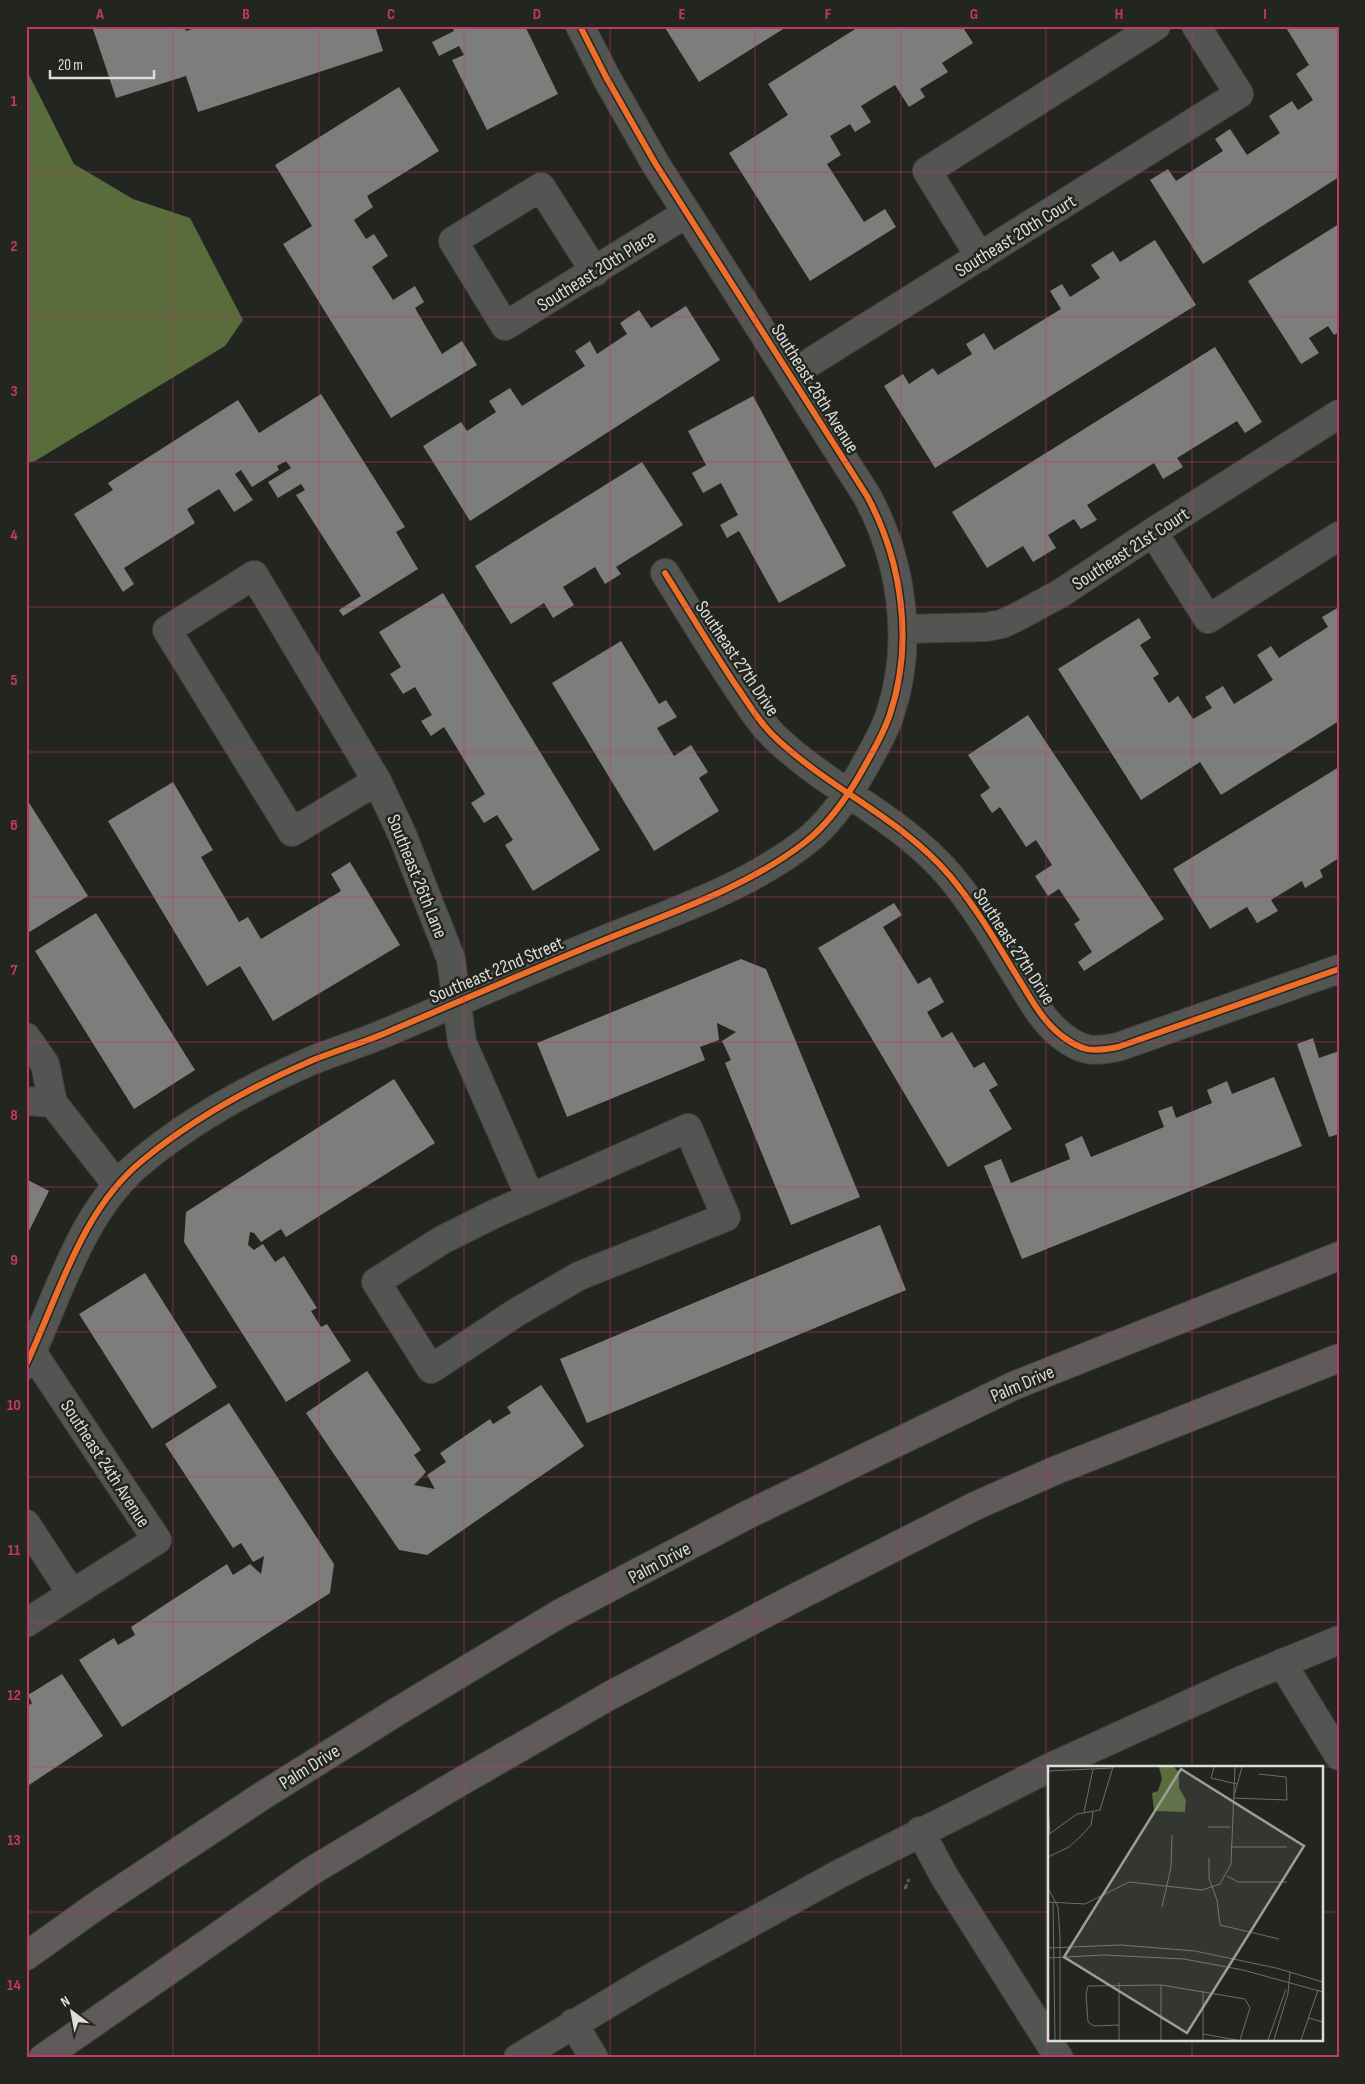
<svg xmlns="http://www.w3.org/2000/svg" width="1365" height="2084" font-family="'Sofia Sans Condensed',sans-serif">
<rect width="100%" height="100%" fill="#232520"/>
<!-- water -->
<path fill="#586c3c" d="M26 69 74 164 133 199 190 218 243 320 225 346 35 461 26 463Z"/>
<!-- building -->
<path fill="#7d7e7b" d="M92 26H184L186 31 201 26H375L383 51 198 112 186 76 116 98Z
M452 26H525L558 94 487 130 452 60 464 55 459 46 439 56 432 42 454 31Z
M664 26H788L699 82Z
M860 26H962L973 43 942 63 948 72 920 89 925 97 909 107 895 85 861 106 871 122 855 132 850 124 830 136 841 155 827 164 864 222 885 209 896 227 810 281 729 153 788 115 768 84Z
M1285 26H1339V177L1203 264 1150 180 1168 169 1176 181 1223 151 1215 139 1230 129 1247 155 1280 133 1269 116 1292 101 1298 110 1313 100 1296 74 1309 65Z
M399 87 439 151 367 196 373 207 354 220 366 239 374 234 388 256 372 267 393 300 415 286 424 302 415 308 442 354 462 341 477 365 391 418 283 244 312 226 275 165Z
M1339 224V332L1334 335 1328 326 1309 338 1319 353 1301 364 1248 281Z
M1155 240 1196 305 935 468 884 386 903 374 909 384 933 368 938 375 972 354 966 344 984 333 994 350 1061 309 1050 291 1062 284 1070 297 1100 278 1091 265 1113 251 1120 262Z
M686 306 720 360 470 521 423 446 461 422 467 431 496 412 489 401 510 388 522 406 585 366 575 351 590 341 597 354 627 334 620 323 639 310 651 328Z
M1215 347 1262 422 1245 433 1237 421 1177 458 1183 467 1163 479 1154 463 1087 505 1097 520 1081 529 1074 519 1048 535 1056 548 1033 562 1023 546 987 568 952 512Z
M321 394 405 527 396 532 418 569 343 616 339 610 361 596 296 495 305 490 301 484 278 498 268 482 291 468 286 461 277 466 279 470 252 487 241 470 235 474 253 500 234 512 219 489 187 509 195 523 124 568 134 584 123 592 74 514 113 490 108 483 238 400 259 433Z
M753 396 846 566 779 603 739 531 727 538 720 525 738 515 721 483 703 493 692 473 706 465 688 431Z
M642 462 683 525 616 567 621 574 605 584 595 567 563 587 574 605 553 618 544 603 511 624 475 566Z
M443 593 600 850 533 891 505 845 513 840 497 815 484 823 471 803 485 794 444 727 431 736 421 721 432 715 415 687 403 694 390 674 401 667 379 632Z
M1339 607V721L1221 795 1200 762 1141 800 1058 669 1139 618 1151 638 1140 645 1159 674 1153 678 1169 703 1178 696 1193 719 1212 708 1205 697 1223 686 1234 704 1273 680 1257 655 1271 646 1279 658 1328 627 1322 617Z
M621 641 659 704 666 700 677 717 657 728 674 756 691 745 708 772 699 778 719 811 654 851 552 683Z
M1028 715 1164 919 1084 971 1078 962 1092 952 1074 924 1080 920 1059 889 1048 896 1035 876 1052 865 1036 840 1026 847 1000 807 992 813 980 795 990 788 968 755Z
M1339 767V858L1320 870 1323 877 1305 888 1302 881 1271 900 1278 911 1257 923 1247 907 1210 929 1173 869Z
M173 782 213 850 201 857 239 922 248 917 261 939 341 891 331 874 350 862 400 945 273 1021 240 966 207 986 108 821Z
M26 798 88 896 26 934Z
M894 903 902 915 883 927 918 984 930 977 944 1002 927 1012 942 1038 952 1032 974 1068 984 1062 998 1085 989 1090 1012 1129 948 1167 818 948Z
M96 913 195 1070 134 1109 35 951Z
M741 959 766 969 860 1197 791 1225 725 1063 731 1060 722 1041 736 1032 717 1023 719 1040 700 1047 705 1060 567 1117 537 1043Z
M1313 1038 1319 1058 1339 1051V1134L1329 1137 1297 1044Z
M1274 1077 1302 1146 1022 1259 984 1166 1001 1159 1011 1183 1070 1159 1065 1144 1082 1136 1091 1157 1164 1127 1158 1111 1172 1106 1176 1118 1212 1103 1207 1090 1227 1081 1232 1094Z
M394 1079 435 1143 286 1237 281 1229 261 1242 254 1233 250 1232 248 1245 254 1250 263 1244 275 1262 284 1256 317 1308 311 1311 321 1327 327 1324 351 1361 286 1402 184 1242 186 1212Z
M26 1179 49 1191 26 1237Z
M880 1225 906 1290 587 1423 560 1359Z
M145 1273 217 1387 152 1429 79 1314Z
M367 1371 421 1450 414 1455 426 1472 414 1485 435 1489 427 1475 446 1462 440 1453 490 1419 493 1424 511 1413 507 1407 541 1385 584 1446 427 1555 399 1550 306 1413Z
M229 1403 334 1564 330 1593 122 1727 79 1660 114 1638 118 1645 135 1635 131 1627 227 1564 233 1575 250 1564 261 1574 264 1556 253 1562 241 1543 233 1548 165 1444Z
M62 1674 103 1736 26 1787V1707L32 1703 28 1695Z"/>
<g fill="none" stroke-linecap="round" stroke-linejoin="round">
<defs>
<path id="minor" d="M980 257 927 171 1156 26
M595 272 541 187 453 241 505 326 687 213
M790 375 1239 94 1196 26
M1153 532 1208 619 1339 536
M665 573C689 611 712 650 737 687 750 706 762 726 779 741 832 790 903 820 950 876 975 906 995 940 1015 973 1029 995 1041 1020 1062 1036 1083 1052 1093 1052 1118 1047L1339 969
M903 629 986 627 1002 624 1019 616 1061 593 1153 532 1339 414
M377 781 292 832 167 630 254 575 377 781 402 834 451 959 462 1042 530 1197
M26 1037 45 1064 53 1103 117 1185
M26 1101 53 1103
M688 1128 726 1217 579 1276 517 1312 431 1369 376 1282 442 1240 494 1214Z
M26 1365C59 1295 81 1210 143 1160 194 1118 253 1086 313 1060 338 1050 365 1042 390 1031 463 1000 535 968 609 938 675 911 747 887 804 843 829 824 848 796 863 769 873 751 884 733 890 714 914 643 902 561 867 496L655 163 606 77 580 26
M26 1524 72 1594
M26 1623 157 1540 32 1352
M1282 1663 1339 1756
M1049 1768 1242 1680 1339 1640
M920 1831 944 1876 1059 2058
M573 2023 594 2058
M518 2058 649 1979 839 1874 1049 1768"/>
<path id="major" d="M26 1956 99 1904 262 1796 398 1711 559 1614 747 1515 1013 1386 1339 1256
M43 2058 310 1872 448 1789 609 1696 787 1602 975 1506 1054 1471 1339 1358"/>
</defs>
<!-- minor casing -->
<use href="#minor" stroke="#3d403b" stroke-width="30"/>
<!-- major casing -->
<use href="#major" stroke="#3d403b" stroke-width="30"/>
<!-- path -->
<path stroke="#5d5f5c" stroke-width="3" stroke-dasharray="5 2.5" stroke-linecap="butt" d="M905 1889 909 1879"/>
<!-- minor -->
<use href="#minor" stroke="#535552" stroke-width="28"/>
<!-- major -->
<use href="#major" stroke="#605a5a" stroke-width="28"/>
<defs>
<path id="cycleway" d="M665 573C689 611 712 650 737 687 750 706 762 726 779 741 832 790 903 820 950 876 975 906 995 940 1015 973 1029 995 1041 1020 1062 1036 1083 1052 1093 1052 1118 1047L1339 969
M26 1365C59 1295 81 1210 143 1160 194 1118 253 1086 313 1060 338 1050 365 1042 390 1031 463 1000 535 968 609 938 675 911 747 887 804 843 829 824 848 796 863 769 873 751 884 733 890 714 914 643 902 561 867 496L655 163 606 77 580 26"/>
</defs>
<!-- cycleway casing -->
<use href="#cycleway" stroke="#23261f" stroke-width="9"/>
<!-- cycleway -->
<use href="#cycleway" stroke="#ee6e29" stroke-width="6"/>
</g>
<!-- grid -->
<path fill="none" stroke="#c6366e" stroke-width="1" stroke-opacity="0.55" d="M173 26V2058M319 26V2058M464 26V2058M610 26V2058M755 26V2058M901 26V2058M1046 26V2058M1192 26V1768M26 172H1339M26 317H1339M26 462H1339M26 607H1339M26 752H1339M26 897H1339M26 1042H1339M26 1187H1339M26 1332H1339M26 1477H1339M26 1622H1339M26 1767H1339M26 1912H1049M1321 1912H1339M1192 2040V2058"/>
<g text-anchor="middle" stroke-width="5" stroke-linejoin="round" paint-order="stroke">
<!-- street labels -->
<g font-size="19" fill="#dbded9" stroke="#23261f">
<text transform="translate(1015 235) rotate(-32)" y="7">Southeast 20th Court</text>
<text transform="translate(596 270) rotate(-32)" y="7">Southeast 20th Place</text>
<text transform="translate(816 388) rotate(58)" y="7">Southeast 26th Avenue</text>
<text transform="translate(1130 548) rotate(-33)" y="7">Southeast 21st Court</text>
<text transform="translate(738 658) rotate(56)" y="7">Southeast 27th Drive</text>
<text transform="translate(418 876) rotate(68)" y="7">Southeast 26th Lane</text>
<text transform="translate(1015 946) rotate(57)" y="7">Southeast 27th Drive</text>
<text transform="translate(496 969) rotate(-23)" y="7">Southeast 22nd Street</text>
<text transform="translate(1022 1383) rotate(-23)" y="7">Palm Drive</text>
<text transform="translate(106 1463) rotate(57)" y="7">Southeast 24th Avenue</text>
<text transform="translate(659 1562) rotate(-28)" y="7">Palm Drive</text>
<text transform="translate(309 1766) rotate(-32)" y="7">Palm Drive</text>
</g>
</g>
<!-- overview -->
<g transform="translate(1048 1766)">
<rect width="275" height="275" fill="#232520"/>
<path d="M111 1H126L131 6V22L138 34 137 46 106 45 104 27 110 25 114 13Z" fill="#586c3c"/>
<path fill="none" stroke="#6d6f6a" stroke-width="1" d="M166 1 163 12 189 18M0 5 65 2M186 30 194 1M185 32 239 34 238 11 211 8M0 42 2 68M36 46 45 3M160 61H183M0 69 29 48 52 44 65 1M183 81H239M0 91 21 81 34 69 43 59 45 46M161 92V112L169 134 172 159 231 173M179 110 190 116H239M0 122 10 141 12 171V274M0 136 37 138 81 116 154 124 172 118 183 98 187 1M5 136 7 274M114 141 123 101 124 69M0 182 73 179 147 185 228 202 275 216M0 192 56 189 136 193 195 204 275 226M155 225V274M260 252 275 256M71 259 46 260 40 256 38 228 40 220 113 219 197 233 202 242 192 274M155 268 189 274M71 274V217M113 274V219M220 274 238 223M226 274 240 227 242 206M253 274 270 224"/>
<path fill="#9b9d98" fill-opacity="0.15" stroke="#9b9d98" stroke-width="2.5" d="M133 3 256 80 139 267 16 191Z"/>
<rect width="275" height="275" fill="none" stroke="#dbded9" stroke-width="2.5"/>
</g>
<!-- border -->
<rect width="1365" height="2084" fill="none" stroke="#23261f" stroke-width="55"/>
<!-- north arrow -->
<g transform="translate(72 2012) rotate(328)" stroke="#23261f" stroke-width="4" paint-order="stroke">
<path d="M0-4L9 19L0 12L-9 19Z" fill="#dbded9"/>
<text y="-8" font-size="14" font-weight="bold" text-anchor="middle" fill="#dbded9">N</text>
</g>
<!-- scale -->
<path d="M50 70v8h104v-8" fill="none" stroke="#dbded9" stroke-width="2.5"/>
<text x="58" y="70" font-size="15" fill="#dbded9" stroke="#23261f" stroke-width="4" paint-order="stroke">20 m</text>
<rect x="28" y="28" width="1310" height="2028" fill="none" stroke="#c6366e" stroke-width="2"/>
<g font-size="16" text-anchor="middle" font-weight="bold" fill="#c6366e">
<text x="100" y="19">A</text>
<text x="246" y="19">B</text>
<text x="391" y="19">C</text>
<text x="537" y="19">D</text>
<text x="682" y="19">E</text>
<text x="828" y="19">F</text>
<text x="974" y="19">G</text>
<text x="1119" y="19">H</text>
<text x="1265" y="19">I</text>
<text x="14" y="106">1</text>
<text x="14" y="251">2</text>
<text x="14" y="396">3</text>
<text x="14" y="540">4</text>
<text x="14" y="685">5</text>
<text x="14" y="830">6</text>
<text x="14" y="975">7</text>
<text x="14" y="1120">8</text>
<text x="14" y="1265">9</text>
<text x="14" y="1410">10</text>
<text x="14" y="1555">11</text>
<text x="14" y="1700">12</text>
<text x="14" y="1845">13</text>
<text x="14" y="1990">14</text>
</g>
</svg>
